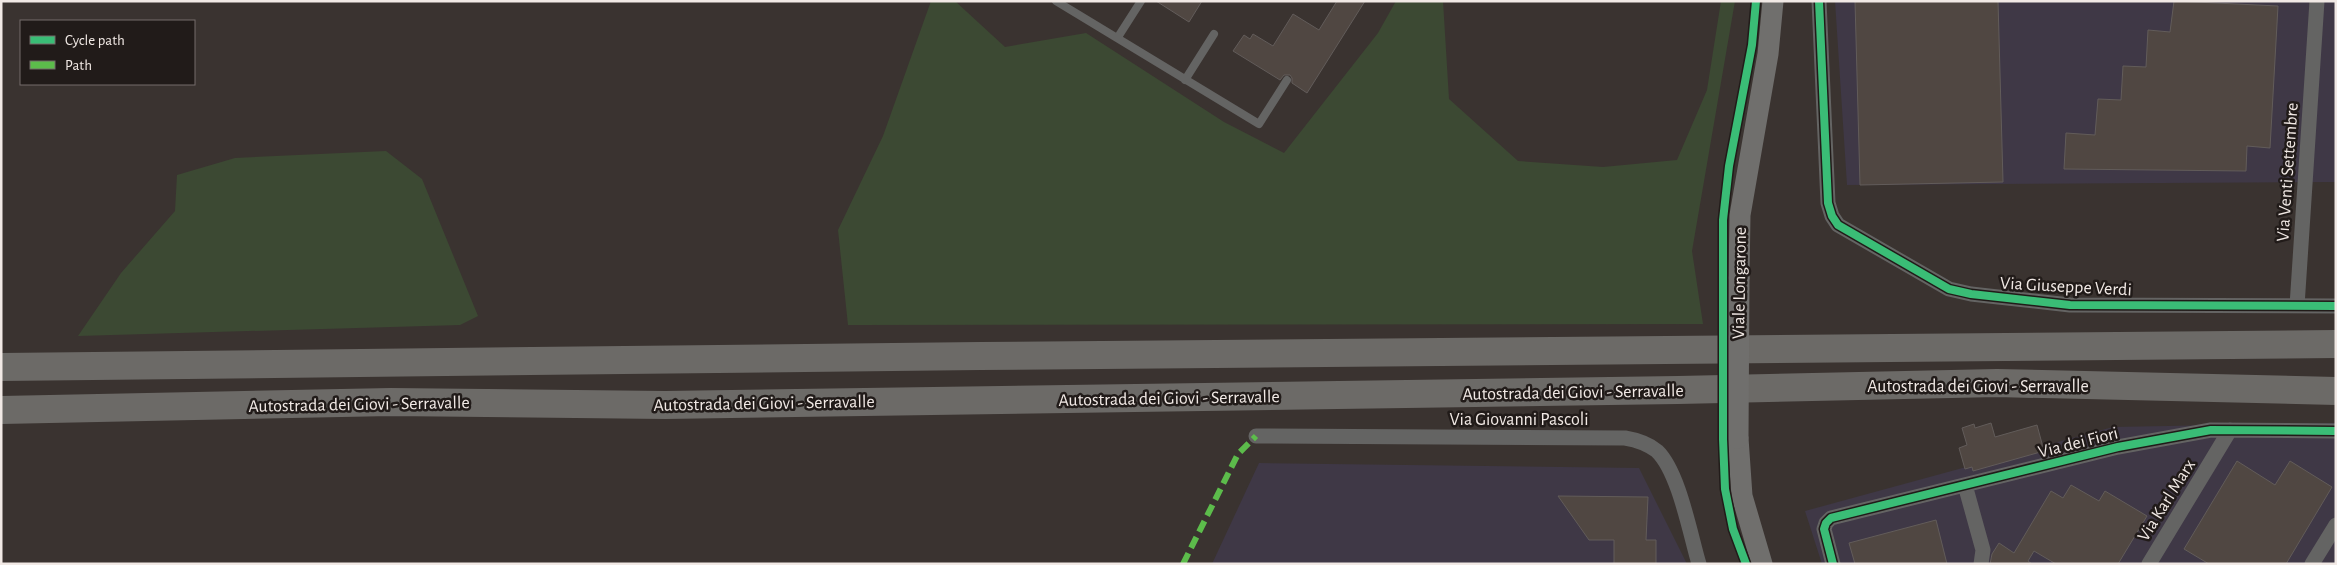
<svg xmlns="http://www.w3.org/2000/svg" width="2337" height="565" font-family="'Alegreya Sans',sans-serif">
<rect width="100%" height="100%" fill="#3a3330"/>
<!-- industrial -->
<path fill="#3f3846" d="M1835 1H2336V182L1847 185Z
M2336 423V564H1822L1805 511 2113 427Z
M1259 463 1639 468 1687 564H1212Z"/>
<!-- green -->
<path fill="#3c4933" d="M931 1H955L1005 47 1086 33 1224 122 1284 153 1378 33 1396 1H1443L1449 99 1518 161 1603 167 1677 160 1707 90 1721 1H1735L1692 251 1703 324 848 325 838 230 883 136Z
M386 151 422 179 478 316 460 325 78 336 121 273 175 211 177 175 235 158Z"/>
<!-- building -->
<path fill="#504742" stroke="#625c5a" d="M1156 1H1202L1189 22Z
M1337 1H1365L1307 93 1292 83V78L1290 75H1284L1280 80 1233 51 1244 35 1250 39 1253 34 1273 46 1293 14 1319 30Z
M1855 1H1998L2003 182 1860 185Z
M2174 1 2278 6 2270 148 2247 146 2246 171 2064 169 2066 133 2095 135 2098 99 2121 100 2123 66 2146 67 2148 30 2170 32Z
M1991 423 1995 437 2037 425 2044 451 1973 471 1972 467 1965 469 1959 448 1967 445 1962 428 1974 424 1975 428Z
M2237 461 2275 485 2290 461 2332 487 2286 564H2209L2184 549Z
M2071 485 2099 501 2105 491 2147 516 2118 564H2056L2034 551 2028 561 2032 564H1990L1992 554 1999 543 2014 553 2051 491 2063 498Z
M1558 496 1648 497 1646 540H1656V564H1614V540H1589Z
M1936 520 1947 564H1855L1849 543Z"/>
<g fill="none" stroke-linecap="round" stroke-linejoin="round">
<!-- service -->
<path stroke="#646463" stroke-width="8" d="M1056 1 1259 124 1287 80
M1118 37 1141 1
M1185 80 1214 34"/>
<!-- minor -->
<path stroke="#646463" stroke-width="15" d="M1819 1 1828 203 1832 216 1838 225 1949 289 1971 294 2070 305 2336 306
M2297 306 2317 1
M1256 436 1625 438C1637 440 1647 443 1657 451 1679 472 1690 534 1699 564
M1965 485 1983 550 1981 564
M1833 564 1824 529 1826 523 1831 518 2118 447 2211 430 2336 431
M2149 564 2230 430
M2312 564 2336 525"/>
<!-- secondary -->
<path stroke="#706f6d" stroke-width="21" d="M1739 278 1740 215 1768 54 1773 1
M1738 438 1742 496 1762 564"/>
<!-- motorway -->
<path stroke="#6c6a67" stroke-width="28" d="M1 367 980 356 2336 344
M1 410 391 402 665 405 1678 390 1997 383 2336 391"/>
<!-- secondary-bridge -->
<path stroke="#706f6d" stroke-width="21" d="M1738 438 1739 278"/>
<!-- quiet -->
<path stroke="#5cbc4b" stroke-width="6" stroke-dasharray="12 6" stroke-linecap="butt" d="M1183 564 1238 454 1256 436"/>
<defs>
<path id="cycleway" d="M1819 1 1828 203 1832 216 1838 225 1949 289 1971 294 2070 305 2336 306
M1746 564 1733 529 1725 489 1723 439V220L1729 166 1752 45 1756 1
M1833 564 1824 529 1826 523 1831 518 2118 447 2211 430 2336 431"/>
</defs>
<!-- cycleway casing -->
<use href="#cycleway" stroke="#211b19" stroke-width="11"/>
<!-- cycleway -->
<use href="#cycleway" stroke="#3abd76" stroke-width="8"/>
</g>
<g text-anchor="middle" stroke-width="5" stroke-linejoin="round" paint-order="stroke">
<!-- street labels -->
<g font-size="18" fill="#f1e9e5" stroke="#211b19">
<text transform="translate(2287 172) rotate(-86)" y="6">Via Venti Settembre</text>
<text transform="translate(1739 283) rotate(-89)" y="6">Viale Longarone</text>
<text transform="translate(2066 286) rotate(3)" y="6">Via Giuseppe Verdi</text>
<text x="1978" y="392">Autostrada dei Giovi - Serravalle</text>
<text transform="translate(1573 392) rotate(-1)" y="6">Autostrada dei Giovi - Serravalle</text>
<text transform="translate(1169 398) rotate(-1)" y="6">Autostrada dei Giovi - Serravalle</text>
<text transform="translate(764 403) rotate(-1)" y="6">Autostrada dei Giovi - Serravalle</text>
<text transform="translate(359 404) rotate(-1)" y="6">Autostrada dei Giovi - Serravalle</text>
<text x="1519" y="425">Via Giovanni Pascoli</text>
<text transform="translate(2078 442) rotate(-14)" y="6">Via dei Fiori</text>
<text transform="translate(2166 500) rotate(-58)" y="6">Via Karl Marx</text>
</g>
</g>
<!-- border -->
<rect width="2337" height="565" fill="none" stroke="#f1e9e5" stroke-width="5"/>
<!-- legend -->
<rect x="20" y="20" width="175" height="65" fill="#211b19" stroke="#746d6b"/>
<rect x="30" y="36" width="25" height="8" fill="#3abd76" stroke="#746d6b"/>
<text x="65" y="45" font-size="15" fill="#f1e9e5">Cycle path</text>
<rect x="30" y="61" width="25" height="8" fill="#5cbc4b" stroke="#746d6b"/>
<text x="65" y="70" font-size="15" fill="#f1e9e5">Path</text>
</svg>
